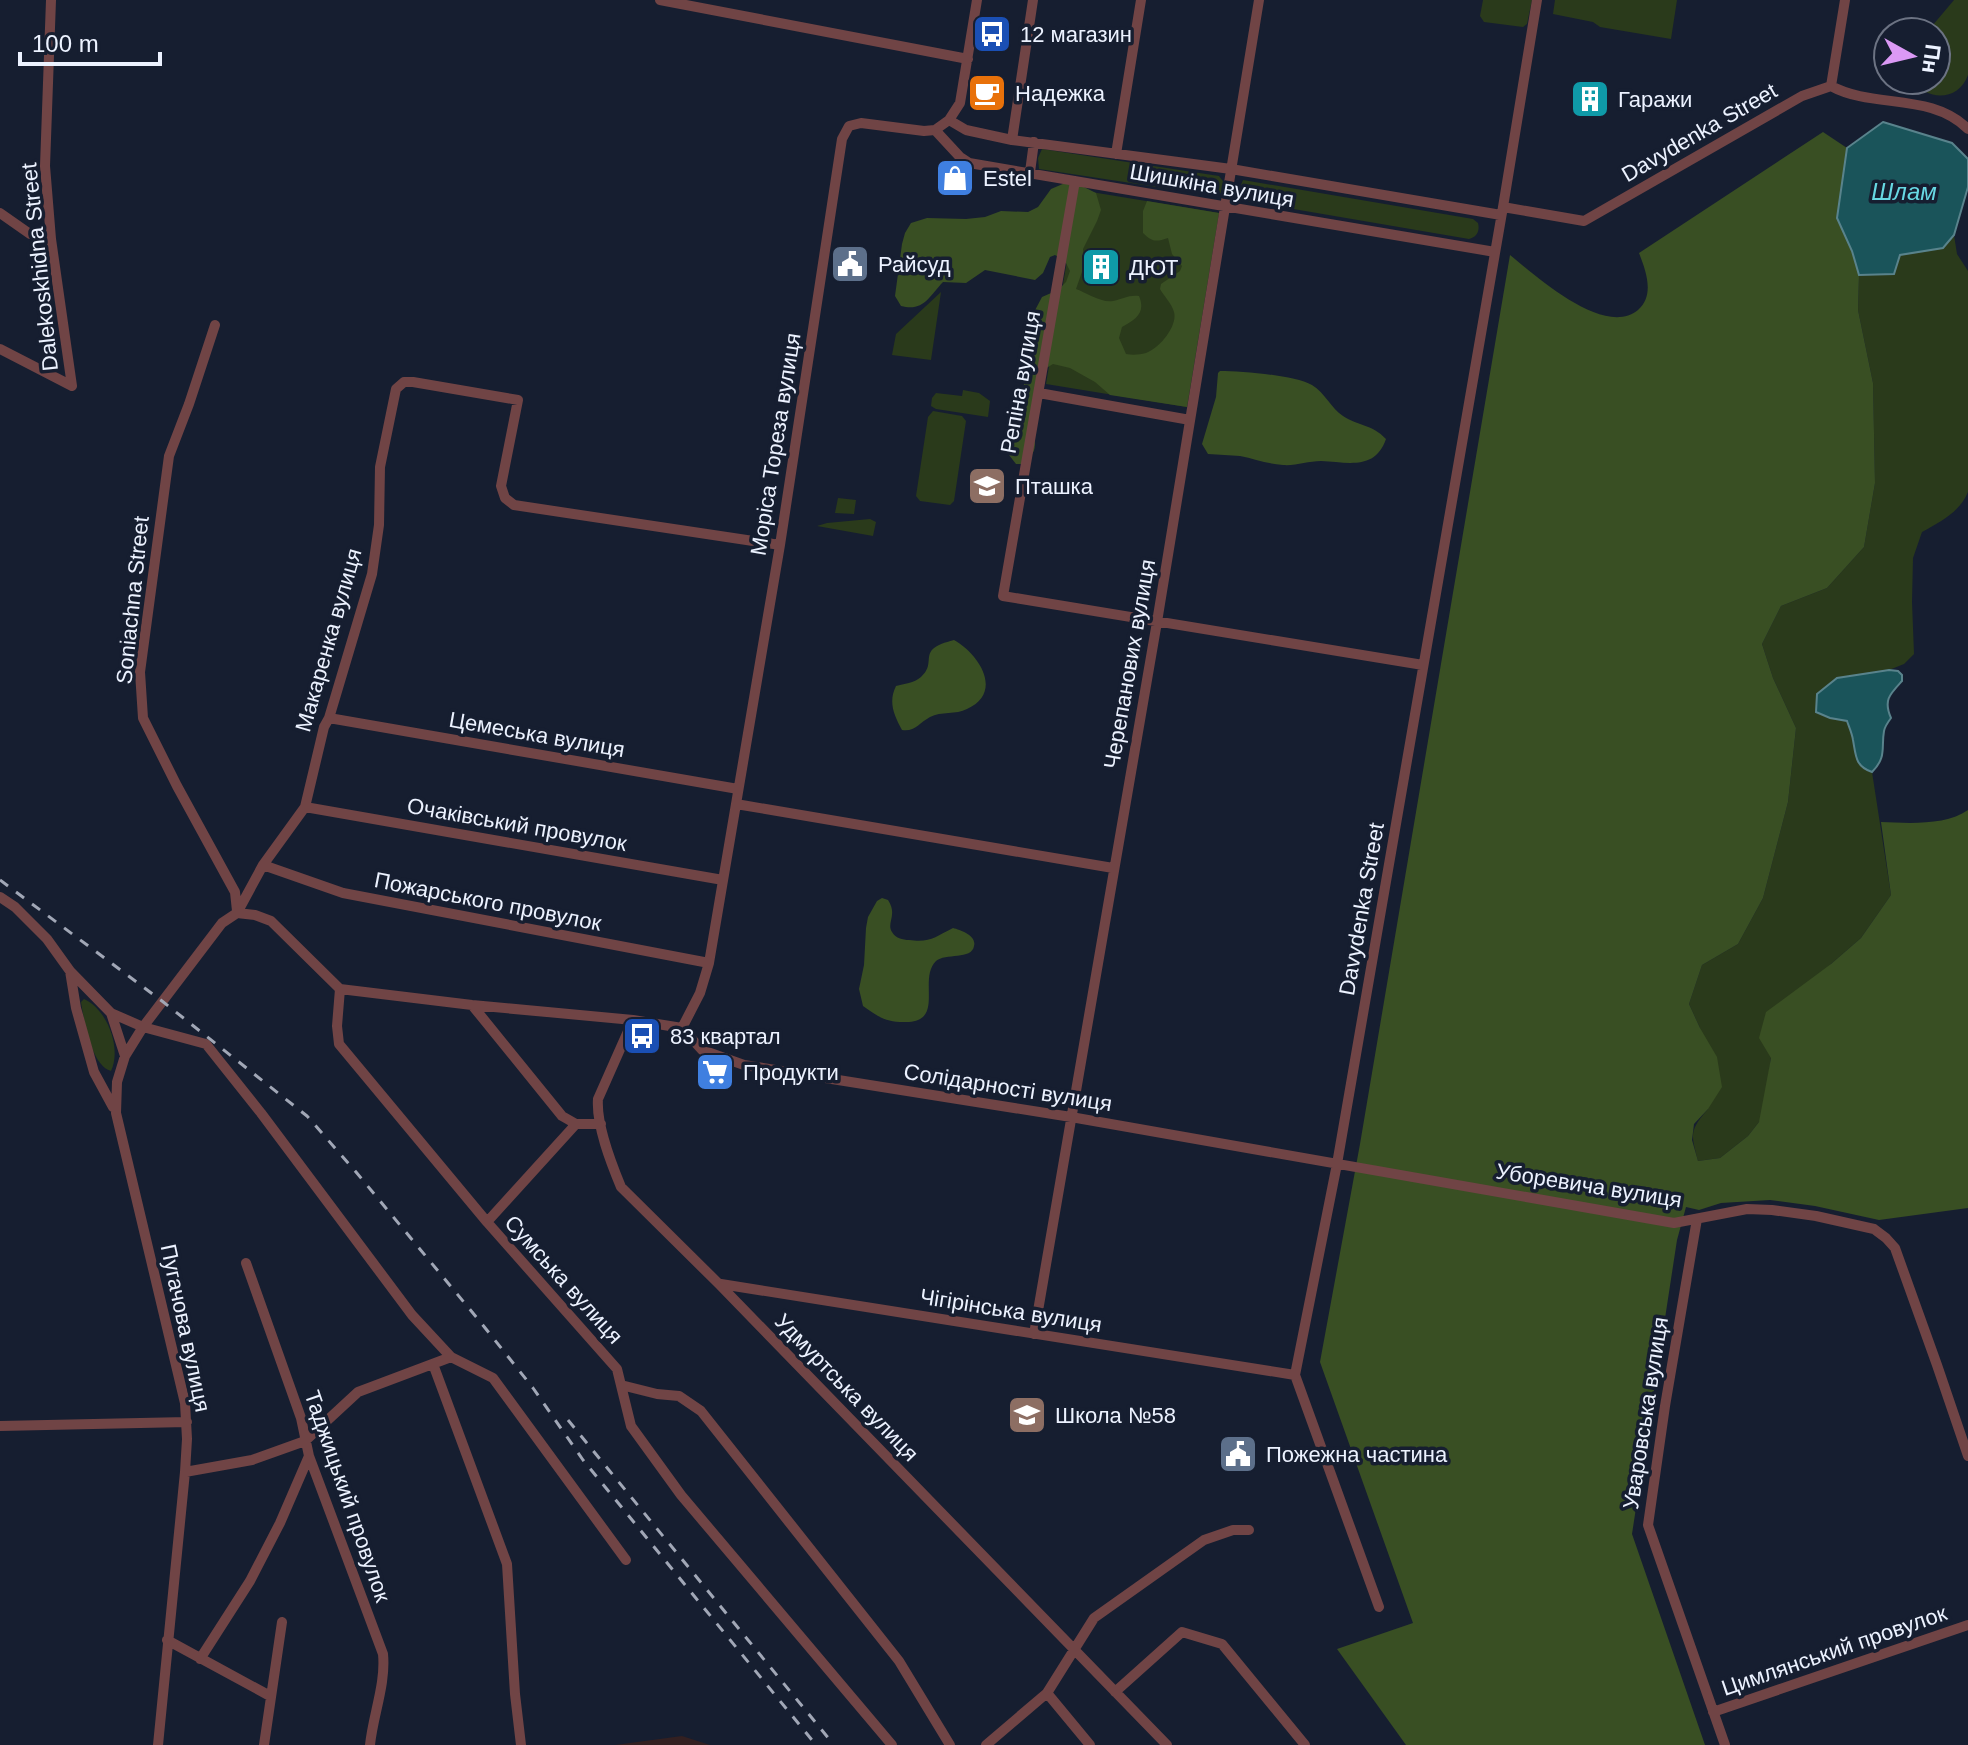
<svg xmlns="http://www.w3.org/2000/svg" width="1968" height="1745" font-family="Helvetica,sans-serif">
<rect width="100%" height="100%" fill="#161e30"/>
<!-- industrial -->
<path fill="#332021" d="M682 1736 710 1745H615Z"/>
<!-- green -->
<path fill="#2a3a1b" d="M1483 0H1532L1527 24 1523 27 1484 22 1480 16Z
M1555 0H1677L1671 39 1600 27 1593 22 1553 14Z
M1954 0H1968V75C1959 101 1927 102 1913 80H1936V32H1927Z
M1042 149 1219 176 1225 184 1224 191 1216 196 1039 169 1038 158Z
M1243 180 1473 219 1478 223C1480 231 1477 237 1469 239L1240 200 1239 190Z
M1079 190 1219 213 1187 407 1046 384Z
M1954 235 1957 254 1968 271V492C1960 512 1940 522 1922 532L1913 558 1912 602 1914 654 1904 664 1889 670 1837 678 1817 694 1816 712 1830 718 1847 721C1849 727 1852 733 1853 740 1856 755 1855 766 1872 772L1891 895 1861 938 1831 964 1771 1057 1763 1117 1748 1136 1720 1158 1698 1161C1691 1134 1689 1131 1708 1109L1700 1028 1689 1004 1702 965 1738 944 1763 898 1788 802 1796 728 1773 678 1762 644 1781 606 1827 588 1864 547 1875 483 1873 383 1858 310 1859 275 1894 273 1899 255 1943 248Z
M941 292 931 360 892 355 896 334Z
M963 390 979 393 990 401 988 417 936 409 931 406 932 398 936 393 962 396Z
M933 411 962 416 966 421 954 501 950 505 920 501 916 496 928 417Z
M838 498 856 500 854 514 835 513Z
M870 519 876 522 873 536 817 526 827 523Z
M84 999C107 1009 122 1048 111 1071 91 1065 84 1021 81 1002Z"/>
<!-- forest -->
<path fill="#394f23" d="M1823 132 1847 148 1837 218 1852 251 1859 275 1858 310 1873 383 1875 483 1864 547 1827 588 1781 606 1762 644 1773 678 1796 728 1788 802 1763 898 1738 944 1702 965 1689 1004 1700 1028 1717 1057 1722 1087 1708 1109 1694 1124 1692 1140 1698 1161 1720 1158 1748 1136 1759 1122 1771 1058 1759 1038 1766 1012 1831 964 1861 938 1891 895 1881 822C1907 823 1946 826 1968 810V1208L1879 1220 1815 1206 1770 1200 1721 1203 1699 1210 1686 1207 1677 1240 1632 1534 1705 1745H1406L1337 1649 1413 1623 1320 1362 1360 1144 1510 255C1536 276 1604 338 1638 310 1655 295 1646 271 1639 253Z
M1065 183H1076L1096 193 1101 210 1097 221 1083 249 1084 266 1076 289C1087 293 1101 303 1113 301 1124 299 1127 295 1139 296 1146 313 1136 319 1122 327L1119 338 1126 354C1132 355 1139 355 1146 353 1159 349 1178 326 1174 312 1172 304 1164 296 1160 289L1161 284 1180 271 1182 266 1172 254 1168 238C1156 242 1152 242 1143 233V211L1147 201 1219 213 1187 407 1110 395 1095 382 1070 368 1053 364 1043 370C1040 385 1034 401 1033 416 1031 439 1044 448 1022 464H1016L1009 455 1013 445 1015 423 1022 407 1025 372 1031 344 1032 316 1042 297 1058 290 1066 282 1070 271 1065 261 1055 255 1050 257 1043 273 1035 280 985 270 966 283 943 282C929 297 923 312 901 306L895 296 902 244 905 233 911 223 927 218 966 219 985 217 1001 211 1028 212 1038 207 1051 189Z
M1220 371C1242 371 1293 375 1312 385 1325 393 1331 408 1343 416 1358 426 1372 424 1386 439 1375 471 1347 462 1321 461 1308 461 1296 466 1283 465 1268 464 1255 459 1240 456 1230 455 1219 455 1208 454L1202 444 1216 397 1218 373Z
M954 640C979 654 1004 692 967 709 956 715 941 711 930 717 919 723 915 732 902 730 894 715 888 702 896 686 904 684 914 683 921 677 939 661 914 650 954 640Z
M882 898 888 900C898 915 886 923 892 932 895 938 903 940 909 940 930 943 935 937 953 928 961 930 977 936 974 946 972 960 945 953 936 961 918 979 944 1019 909 1022 887 1023 880 1018 863 1006L859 989 864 965 866 928 868 917 877 901Z"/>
<!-- water -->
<path fill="#1a545a" stroke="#59838c" stroke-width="2" d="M1883 122 1952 143 1968 159V187L1954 235 1943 248 1900 255 1894 274 1859 275 1852 251 1837 218 1847 148Z
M1889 670 1898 671 1902 675V681C1890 694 1883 700 1891 718 1888 722 1885 726 1884 731 1881 748 1887 757 1872 772 1855 766 1856 756 1853 740 1852 733 1849 727 1847 721L1830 718 1816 712 1817 694 1837 678Z"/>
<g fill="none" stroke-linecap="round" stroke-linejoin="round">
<!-- minor -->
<path stroke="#704445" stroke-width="10" d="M51 0 45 166 51 239 72 386
M660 0 968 59
M1831 86C1873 109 1931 92 1968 129
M1831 86 1845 0
M949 120 966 130 1012 140 1231 169 1501 215
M935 130 960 157 969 163 1495 252
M1012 140 1033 0
M1116 154 1141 0
M1030 172 1034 142
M1075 181 1003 596 1423 665
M1503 207 1584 221 1802 96 1831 86
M0 213 30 234 51 239
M215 325 189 404 169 456 140 672 143 718 177 786 235 892 237 911
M0 349 72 386
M1039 393 1190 420
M329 718 738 789
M736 804 1113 868
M305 807 723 880
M263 865 343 893 709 963
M0 897 15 907 47 939 70 971 111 1013 143 1027 206 1044 261 1113 412 1315 451 1357 493 1378 626 1560
M237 913 263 865 305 807 324 727 329 718 372 574 379 525 380 467 396 389 404 382H413L518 400 501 486 505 498 514 505 780 545
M70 971 76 1008 94 1072 113 1107
M340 989 337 1026 339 1044 487 1222 617 1369 631 1426 681 1495 892 1745
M472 1005 562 1116 576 1124H601
M111 1013 125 1056
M633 1020 598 1099C596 1125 611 1163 621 1187L719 1284 1167 1745
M682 1028 702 1050 744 1065 1071 1117 1674 1223 1747 1209 1772 1210 1816 1216 1874 1229 1886 1238 1895 1248 1937 1365 1968 1456
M1697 1219 1665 1406 1648 1525 1725 1745
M487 1222 576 1124
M246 1263 301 1418 309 1456 383 1654C386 1684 373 1715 370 1745
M721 1284 1295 1375
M1034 1334 1157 622 1259 0
M433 1364 507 1564 515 1694 521 1745
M621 1385 657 1394 679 1396 701 1411 899 1661 950 1745
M0 1426 187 1422
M185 1472 252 1460 305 1441 358 1392 451 1357
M1379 1607 1295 1375 1337 1164 1503 207 1537 0
M167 1640 270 1696
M200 1659 250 1581 280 1523 309 1456
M1115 1692 1182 1632 1222 1644 1305 1745
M1047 1693 1090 1745
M1713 1712 1968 1625
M158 1745 185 1472 187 1439 185 1403 116 1113 117 1082 125 1056 143 1027 222 923 237 913 255 915 271 921 340 989 472 1005 633 1020 682 1028 700 993 709 963 780 545 842 139 849 126 861 123 924 131 935 130 949 120 960 103 977 0
M264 1745 282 1622
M986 1745 1047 1693 1094 1618 1204 1540 1233 1530H1249"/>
<!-- rail -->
<path stroke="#a1a7b6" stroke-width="3" stroke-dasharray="10 10" stroke-linecap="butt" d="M0 880 162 1001 307 1116 356 1172 482 1324 533 1388 583 1460 816 1745
M568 1420 834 1745"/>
</g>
<!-- icons -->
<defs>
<symbol id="bus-square" viewBox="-11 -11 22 22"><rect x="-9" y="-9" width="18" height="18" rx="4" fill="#1a4fb4" stroke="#161e30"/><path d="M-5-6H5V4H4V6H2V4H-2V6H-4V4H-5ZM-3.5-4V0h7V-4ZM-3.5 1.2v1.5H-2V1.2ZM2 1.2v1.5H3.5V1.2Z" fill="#fff"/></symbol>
<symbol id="cafe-square" viewBox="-11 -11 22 22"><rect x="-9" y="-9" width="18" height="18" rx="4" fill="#e8710a" stroke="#161e30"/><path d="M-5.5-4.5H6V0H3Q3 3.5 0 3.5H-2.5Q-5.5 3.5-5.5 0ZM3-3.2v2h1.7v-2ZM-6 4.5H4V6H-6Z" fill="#fff"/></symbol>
<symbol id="building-square" viewBox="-11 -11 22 22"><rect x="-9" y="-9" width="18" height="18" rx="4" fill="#0f9aa8" stroke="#161e30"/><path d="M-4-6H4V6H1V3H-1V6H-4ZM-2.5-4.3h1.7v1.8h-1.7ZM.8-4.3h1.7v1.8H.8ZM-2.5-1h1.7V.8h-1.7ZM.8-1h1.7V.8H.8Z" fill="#fff"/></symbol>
<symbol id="shop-square" viewBox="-11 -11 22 22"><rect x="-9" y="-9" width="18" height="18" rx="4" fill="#3f7fe0" stroke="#161e30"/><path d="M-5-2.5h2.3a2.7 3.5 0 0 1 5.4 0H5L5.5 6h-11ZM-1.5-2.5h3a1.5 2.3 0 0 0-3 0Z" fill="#fff"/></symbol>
<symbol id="civic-square" viewBox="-11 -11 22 22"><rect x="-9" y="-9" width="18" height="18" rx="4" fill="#5c6f8a" stroke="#161e30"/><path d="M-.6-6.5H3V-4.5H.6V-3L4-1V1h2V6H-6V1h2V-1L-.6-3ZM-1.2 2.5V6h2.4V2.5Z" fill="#fff"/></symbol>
<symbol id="school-square" viewBox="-11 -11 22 22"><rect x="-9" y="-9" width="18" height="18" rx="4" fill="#8d6e63" stroke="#161e30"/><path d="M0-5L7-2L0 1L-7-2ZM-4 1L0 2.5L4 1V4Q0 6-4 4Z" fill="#fff"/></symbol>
<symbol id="supermarket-square" viewBox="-11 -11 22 22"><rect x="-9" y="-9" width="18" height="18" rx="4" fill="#3f7fe0" stroke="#161e30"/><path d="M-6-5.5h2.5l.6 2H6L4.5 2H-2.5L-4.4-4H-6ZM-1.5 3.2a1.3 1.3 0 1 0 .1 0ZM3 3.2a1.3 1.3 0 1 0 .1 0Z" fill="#fff"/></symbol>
</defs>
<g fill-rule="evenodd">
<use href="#bus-square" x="970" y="12" width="44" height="44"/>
<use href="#cafe-square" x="965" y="71" width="44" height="44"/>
<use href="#building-square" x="1568" y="77" width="44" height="44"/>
<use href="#shop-square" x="933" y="156" width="44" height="44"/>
<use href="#civic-square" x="828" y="242" width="44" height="44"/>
<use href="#building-square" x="1079" y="245" width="44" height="44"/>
<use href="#school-square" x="965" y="464" width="44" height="44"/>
<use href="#bus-square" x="620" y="1014" width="44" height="44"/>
<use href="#supermarket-square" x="693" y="1050" width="44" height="44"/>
<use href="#school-square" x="1005" y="1393" width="44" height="44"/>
<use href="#civic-square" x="1216" y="1432" width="44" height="44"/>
</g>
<g text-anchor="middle" stroke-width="7" stroke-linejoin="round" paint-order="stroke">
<!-- poi labels -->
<g font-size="22" fill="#ecf2ff" stroke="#161e30" text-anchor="start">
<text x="1020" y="42">12 магазин</text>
<text x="1015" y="101">Надежка</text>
<text x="1618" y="107">Гаражи</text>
<text x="983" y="186">Estel</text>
<text x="878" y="272">Райсуд</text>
<text x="1129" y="275">ДЮТ</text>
<text x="1015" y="494">Пташка</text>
<text x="670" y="1044">83 квартал</text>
<text x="743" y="1080">Продукти</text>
<text x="1055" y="1423">Школа №58</text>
<text x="1266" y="1462">Пожежна частина</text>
</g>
<!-- street labels -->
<g font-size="22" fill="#ecf2ff" stroke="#161e30">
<text transform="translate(1699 132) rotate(-30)" y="8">Davydenka Street</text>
<text transform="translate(1212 185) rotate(10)" y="8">Шишкiна вулиця</text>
<text transform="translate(39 267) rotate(-96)" y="8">Dalekoskhidna Street</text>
<text transform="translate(1020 382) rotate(-80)" y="8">Репiна вулиця</text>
<text transform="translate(775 444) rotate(-81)" y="8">Моріса Тореза вулиця</text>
<text transform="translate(132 600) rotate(-84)" y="8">Soniachna Street</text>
<text transform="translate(328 640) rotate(-74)" y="8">Макаренка вулиця</text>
<text transform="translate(1129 664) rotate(-80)" y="8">Черепанових вулиця</text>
<text transform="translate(537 734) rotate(10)" y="8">Цемеська вулиця</text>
<text transform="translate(517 824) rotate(10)" y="8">Очакiвський провулок</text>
<text transform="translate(488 901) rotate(11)" y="8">Пожарського провулок</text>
<text transform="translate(1361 909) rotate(-80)" y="8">Davydenka Street</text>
<text transform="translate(1008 1087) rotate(9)" y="8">Солідарності вулиця</text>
<text transform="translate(1589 1185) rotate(9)" y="8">Уборевича вулиця</text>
<text transform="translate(564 1279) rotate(48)" y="8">Сумська вулиця</text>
<text transform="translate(1011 1310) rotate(9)" y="8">Чiгiрiнська вулиця</text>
<text transform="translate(186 1328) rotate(78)" y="8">Пугачова вулиця</text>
<text transform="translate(847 1387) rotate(46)" y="8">Удмуртська вулиця</text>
<text transform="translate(1645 1413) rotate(-81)" y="8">Уваровська вулиця</text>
<text transform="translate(348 1496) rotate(71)" y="8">Таджицький провулок</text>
<text transform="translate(1834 1650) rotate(-19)" y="8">Цимлянський провулок</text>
</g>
<!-- water labels -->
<g font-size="24" font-style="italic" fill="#67d8e3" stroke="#161e30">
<text x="1904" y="200">Шлам</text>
</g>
</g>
<!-- north arrow -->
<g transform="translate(1912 56) rotate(98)"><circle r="38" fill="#161e30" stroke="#6c7383" stroke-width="2"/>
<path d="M0-6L14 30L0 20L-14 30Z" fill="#db99f5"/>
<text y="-12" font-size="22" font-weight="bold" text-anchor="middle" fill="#ecf2ff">Пн</text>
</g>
<!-- scale -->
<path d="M20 52v12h140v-12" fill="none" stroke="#ecf2ff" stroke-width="4"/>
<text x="32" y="52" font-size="24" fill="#ecf2ff" stroke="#161e30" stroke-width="6" paint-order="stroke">100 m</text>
</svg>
